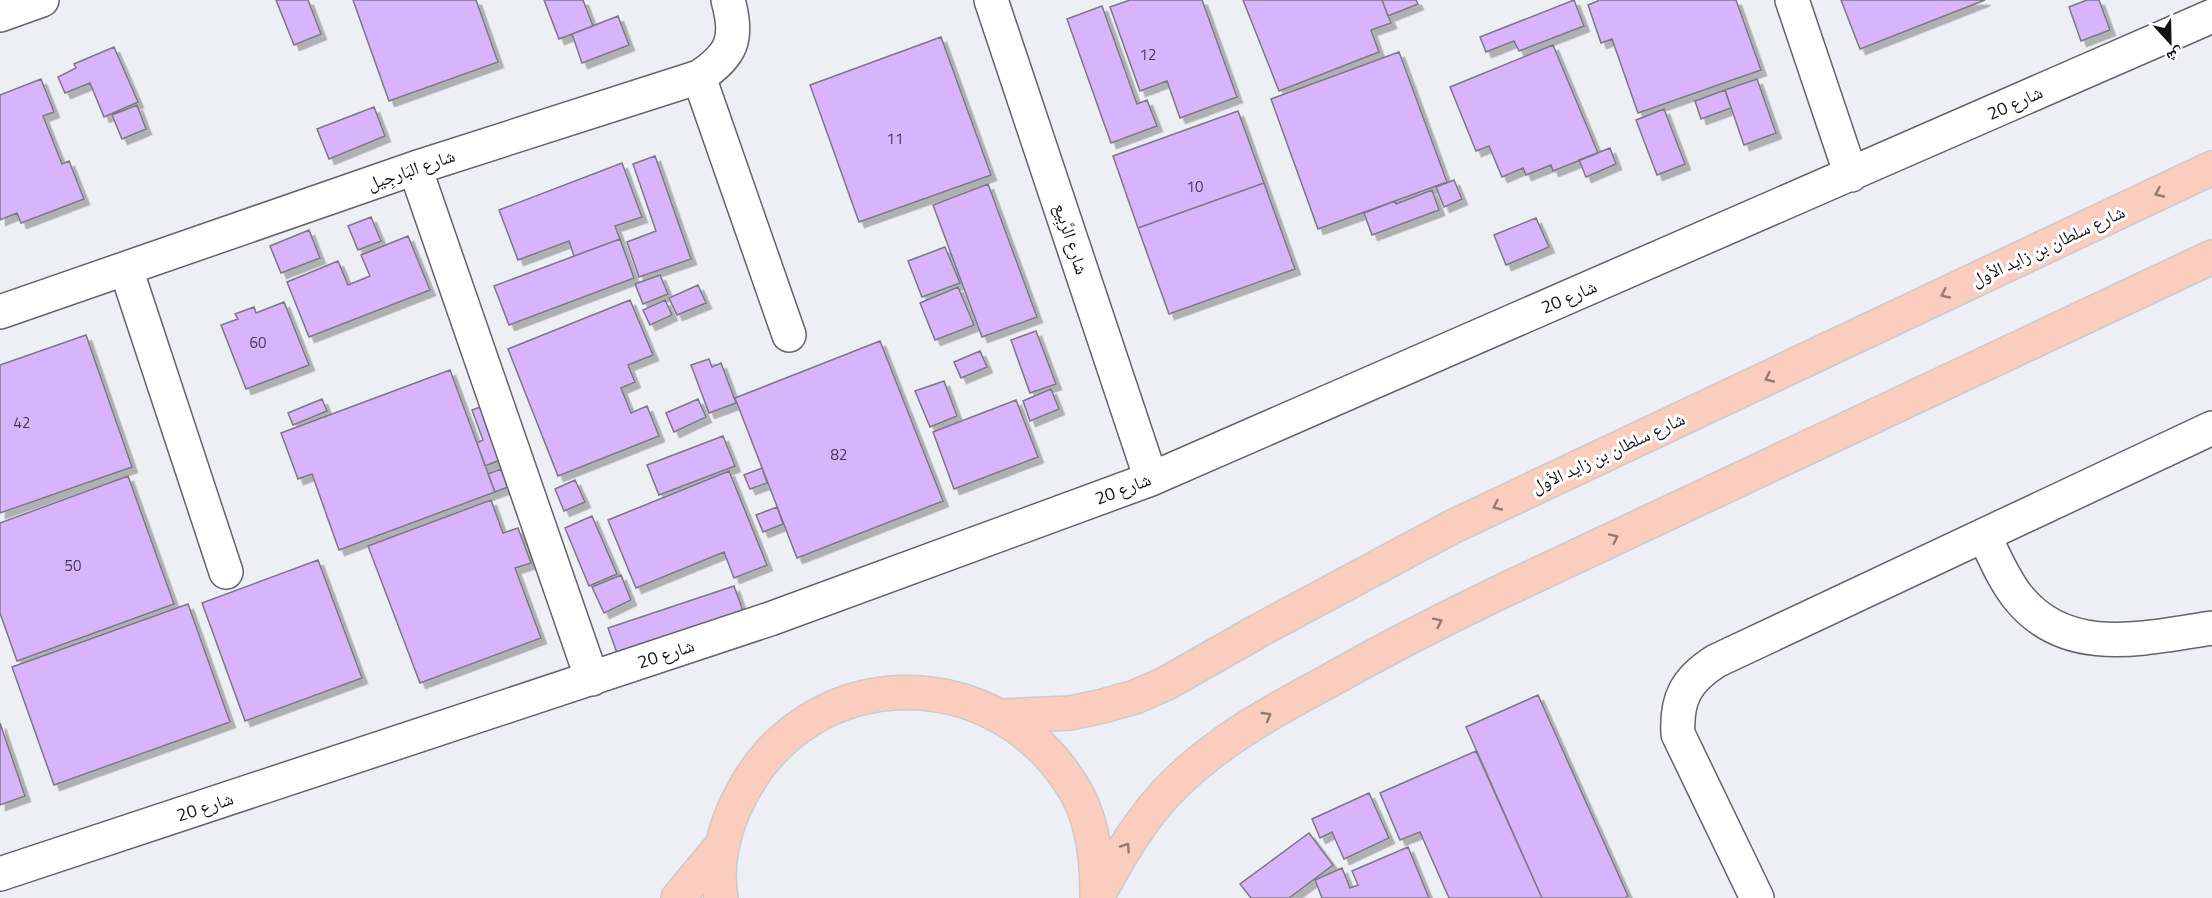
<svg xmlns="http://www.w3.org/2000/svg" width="2212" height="898" font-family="'Titillium Web','Noto Naskh Arabic',sans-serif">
<defs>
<filter id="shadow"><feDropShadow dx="5.5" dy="5.5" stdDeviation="0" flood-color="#0004"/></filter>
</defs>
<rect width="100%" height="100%" fill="#eeeef5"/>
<!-- building -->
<path fill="#d8b4fc" stroke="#7c797f" stroke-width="1.5" filter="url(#shadow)" d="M276 0H308L321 34 294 45Z
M353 0H476L498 62 389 101Z
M544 0H583L593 26 559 39Z
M1130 0H1202L1237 97 1180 118 1167 81 1140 91 1110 7Z
M1243 0H1382L1391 23 1371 30 1379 52 1279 91Z
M1382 0H1416L1418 4 1388 16Z
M1574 0 1584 26 1519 51 1514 41 1486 52 1480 37Z
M1598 0H1736L1761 70 1638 113 1612 39 1601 43 1588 5 1598 1Z
M1841 0H1985L1860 49Z
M2087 0H2099L2110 30 2081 41 2069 7Z
M1102 6 1137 104 1147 100 1157 126 1111 143 1067 19Z
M618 16 629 45 582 63 572 34Z
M941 37 991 175 859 222 810 85Z
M1553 45 1598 153 1553 171 1551 165 1526 175 1523 168 1502 177 1489 146 1476 151 1450 87Z
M114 47 138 102 104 117 90 83 65 93 58 77 76 68 74 64Z
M1399 52 1447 182 1318 229 1271 99Z
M41 79 54 112 43 116 62 164 69 161 84 199 21 223 17 213 0 220V95Z
M1757 79 1776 133 1744 145 1725 90Z
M1725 90 1731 108 1701 119 1695 101Z
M137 105 146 129 122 139 112 115Z
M374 107 385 136 329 159 317 129Z
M1664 109 1685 164 1657 175 1636 120Z
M1238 111 1264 183 1138 228 1113 156Z
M1610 148 1616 164 1586 177 1579 160Z
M655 156 691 259 639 277 627 242 656 231 633 164Z
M622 163 642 217 615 226 620 239 574 256 569 241 518 260 499 210Z
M1454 180 1462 199 1444 207 1436 187Z
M1264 183 1295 269 1169 314 1138 228Z
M988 184 1037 317 982 337 933 205Z
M1432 190 1439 210 1372 235 1364 213 1395 201 1396 204Z
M371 217 381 241 358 250 348 226Z
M1536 218 1549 247 1506 265 1494 235Z
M309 230 320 258 281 273 270 246Z
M408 236 430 290 309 337 287 282 338 261 348 285 370 276 361 255Z
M620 239 634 278 509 325 494 286Z
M945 247 960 283 922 297 908 261Z
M660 275 668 294 643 304 635 284Z
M698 285 706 303 677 315 669 298Z
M958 287 974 325 935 340 920 303Z
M630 300 653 355 628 365 635 382 621 388 631 413 647 406 659 436 558 476 508 349Z
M665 300 672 315 650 325 643 310Z
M284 302 309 365 246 389 221 325 238 319 235 314 254 307 256 313Z
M1036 331 1056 384 1030 393 1011 340Z
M86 335 132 467 0 513V365Z
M880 341 943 501 797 558 735 398Z
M980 351 987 367 961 378 954 362Z
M709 359 712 367 721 363 736 403 709 413 691 365Z
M450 370 495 492 339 550 312 474 298 479 281 433Z
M944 381 957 416 930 427 915 391Z
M1051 389 1059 409 1030 421 1023 401Z
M322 399 327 411 293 425 288 413Z
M698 399 706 417 674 432 666 413Z
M1016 400 1038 457 954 489 933 432Z
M483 406 505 458 485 466 477 443 483 440 472 410Z
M723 436 735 466 659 495 647 465Z
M762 468 767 483 750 489 744 475Z
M501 469 508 487 495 492 488 474Z
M729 471 767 565 734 578 724 552 636 588 608 520Z
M128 476 174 604 17 661 0 613V523Z
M575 480 585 502 564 511 555 489Z
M491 500 503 533 518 528 531 563 515 568 541 638 420 683 368 546Z
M777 507 783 524 763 532 756 515Z
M592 516 617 574 589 586 565 528Z
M318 560 362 678 245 721 202 603Z
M621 575 631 600 604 613 592 587Z
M734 586 743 611 617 653 608 628Z
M188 604 230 722 54 785 12 667Z
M1538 695 1628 896 1625 898H1542L1466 727Z
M0 723 25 796 0 805Z
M1476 751 1542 898H1449L1420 832 1400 840 1380 793Z
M1369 793 1389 838 1344 859 1332 832 1320 838 1312 819Z
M1309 833 1333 865 1289 898H1251L1240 884Z
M1408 847 1429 898H1322L1315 880 1342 868 1350 888 1358 885 1352 871Z"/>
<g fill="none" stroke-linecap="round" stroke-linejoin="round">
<defs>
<path id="minor" d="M991 0 1151 479
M1792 0 1851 175
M0 15 42 0
M699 77 789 335
M415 168 592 679
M126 269 226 572
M0 312 415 168 699 77C732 55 739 39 728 0
M1984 535C1994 556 2003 578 2017 596 2066 659 2145 638 2212 628
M0 874 770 619 1151 479 2212 16
M1757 898 1678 734C1676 699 1686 680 1716 661L2212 428"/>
<path id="major" d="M1002 716 1070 713 1103 706 1135 697 1165 684 1260 630 1452 527 2212 168
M678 898 722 845
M721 898C715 864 724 827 740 797 810 658 999 659 1076 792 1094 824 1097 862 1097 898
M1097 898C1119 856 1143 814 1177 782 1220 740 1273 711 1325 683 1380 652 1436 623 1492 596L2212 257"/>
</defs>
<!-- minor casing -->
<use href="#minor" stroke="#636369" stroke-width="36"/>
<!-- major casing -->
<use href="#major" stroke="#cbcbcb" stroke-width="36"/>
<!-- minor -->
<use href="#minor" stroke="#fff" stroke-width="33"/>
<!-- major -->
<use href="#major" stroke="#fbcdbf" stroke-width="33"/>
</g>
<!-- one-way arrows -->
<defs><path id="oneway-chevron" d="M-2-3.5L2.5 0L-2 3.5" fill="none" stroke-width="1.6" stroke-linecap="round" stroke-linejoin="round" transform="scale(1.5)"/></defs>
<g stroke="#927972">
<use href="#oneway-chevron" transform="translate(2159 193) rotate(155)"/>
<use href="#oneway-chevron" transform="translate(1945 294) rotate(155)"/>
<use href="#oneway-chevron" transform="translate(1769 378) rotate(155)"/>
<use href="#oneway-chevron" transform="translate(1497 506) rotate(155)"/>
<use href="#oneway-chevron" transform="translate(1614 538) rotate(-25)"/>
<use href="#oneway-chevron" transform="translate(1438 622) rotate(-26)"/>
<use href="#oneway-chevron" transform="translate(1267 716) rotate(-31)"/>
<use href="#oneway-chevron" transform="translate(1126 847) rotate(-56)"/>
</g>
<g text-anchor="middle" stroke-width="6" stroke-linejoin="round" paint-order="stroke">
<!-- number labels -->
<g font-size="15" fill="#443a4e">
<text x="1148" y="60">12</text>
<text x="895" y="144">11</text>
<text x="1195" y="192">10</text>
<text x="258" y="348">60</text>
<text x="22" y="428">42</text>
<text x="839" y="460">82</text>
<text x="73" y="571">50</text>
</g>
<!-- street labels -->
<g font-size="18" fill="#121214" stroke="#fff">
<text transform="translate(2015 103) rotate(-24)" y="6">شارع 20</text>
<text transform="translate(411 170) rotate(-19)" y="6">شارع البَارجِيل</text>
<text transform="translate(1071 239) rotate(72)" y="6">شارع الرَّبِيع</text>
<text transform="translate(2048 246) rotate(-25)" y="6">شارع سلطان بن زايد الأول</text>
<text transform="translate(1569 297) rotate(-23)" y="6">شارع 20</text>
<text transform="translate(1608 453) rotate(-25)" y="6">شارع سلطان بن زايد الأول</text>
<text transform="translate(1123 489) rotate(-21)" y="6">شارع 20</text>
<text transform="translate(666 654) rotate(-18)" y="6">شارع 20</text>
<text transform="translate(205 807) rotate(-18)" y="6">شارع 20</text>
</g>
</g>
<!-- north arrow -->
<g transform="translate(2170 42) rotate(158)" stroke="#ffffff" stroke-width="4.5" paint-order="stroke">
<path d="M0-4.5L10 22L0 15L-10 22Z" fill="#121214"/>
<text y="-9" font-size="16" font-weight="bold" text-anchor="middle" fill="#121214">ش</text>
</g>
</svg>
